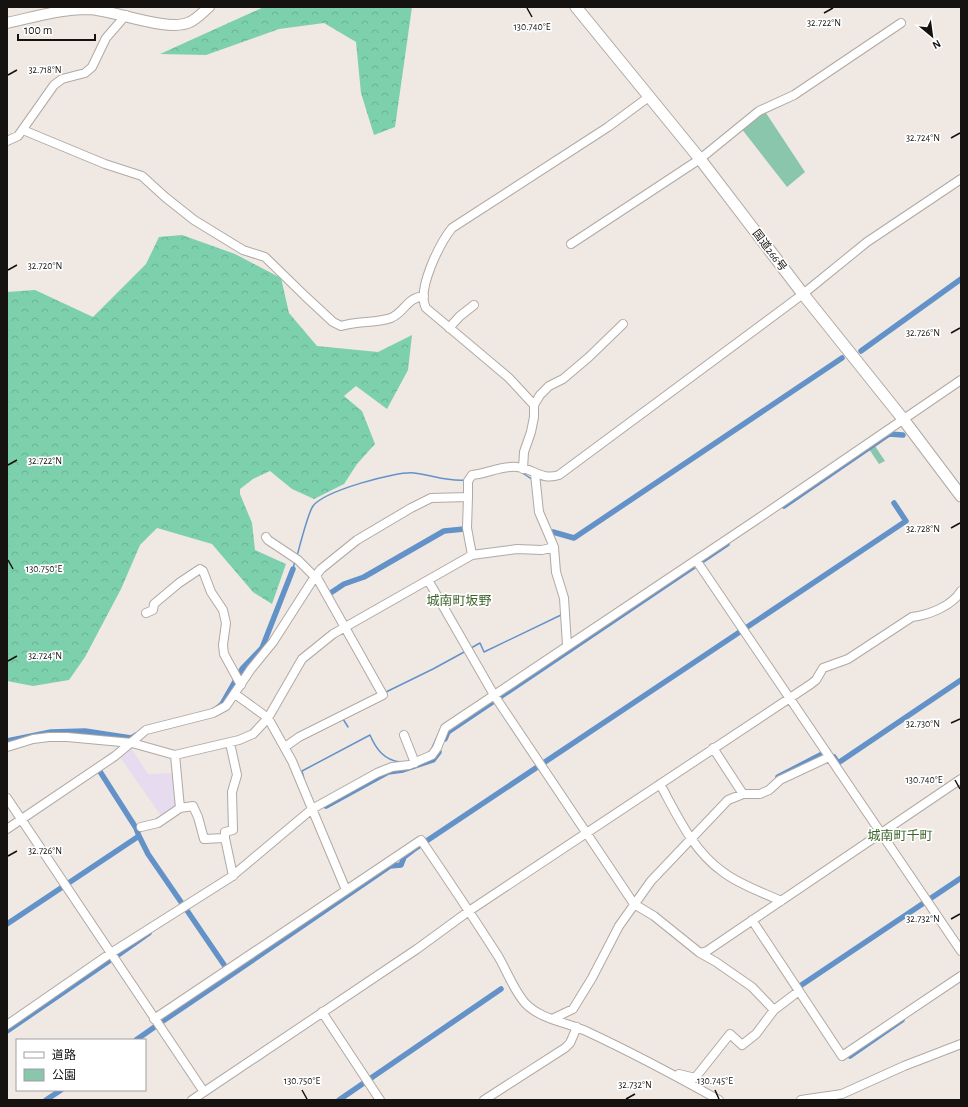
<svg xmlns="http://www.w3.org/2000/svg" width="968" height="1107" font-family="'Alegreya Sans','Noto Sans JP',sans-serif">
<defs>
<pattern id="forest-crowns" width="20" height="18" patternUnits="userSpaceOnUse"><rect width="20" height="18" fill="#7cd0ac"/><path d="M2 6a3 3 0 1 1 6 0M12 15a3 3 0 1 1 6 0" fill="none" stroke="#6ab293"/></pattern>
</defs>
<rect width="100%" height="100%" fill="#f0e8e3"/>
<!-- industrial -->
<path fill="#e7dbef" d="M131 748 148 774 174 773 177 807 162 817 120 757Z"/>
<!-- forest -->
<path fill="url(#forest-crowns)" d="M264 7H412L395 127 374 135 361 93 356 42 324 23 279 29 206 55 160 54Z
M182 235 235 254 281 278 289 313 317 346 378 352 412 335 408 370 387 409 356 386 344 396 362 411 375 444 357 464 344 484 314 499 292 489 270 471 253 479 240 489V494L252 523 255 550 286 564 272 604 253 592 212 544 157 528 140 545 121 589 85 657 69 680 33 686 7 681V292L35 290 93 317 146 264 159 237Z"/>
<!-- green -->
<path fill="#89c6ab" d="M764 110 805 172 787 187 741 128Z
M875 446 885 461 879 464 869 449Z"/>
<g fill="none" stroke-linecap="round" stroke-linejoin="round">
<!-- stream -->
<path stroke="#6392c9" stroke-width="1.5" d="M521 472 533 480
M297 556C300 545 308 513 313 506 324 491 396 471 414 473 432 475 448 482 466 480
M293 569 295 561
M471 648 480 643 484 652 561 615
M386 692 433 669 466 651
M343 719 348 727
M428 753 431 750 441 728
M305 783 302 771 370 735C376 749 384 760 400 762"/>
<!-- canal -->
<path stroke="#6392c9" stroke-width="5.5" d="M861 351 961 279
M784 506 889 434 903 435
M553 532 574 538 842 358
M332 592 344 584 364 577 444 531 464 529
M216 709 222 704 242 669 262 648 293 569
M445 739 448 732 727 544
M7 741 51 732 85 731 131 738 136 735
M834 757 838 763 961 680
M99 770 136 828 139 836
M778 777 828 751
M326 806 388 772 403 770 433 760 439 752
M67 884 139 836 148 854 181 902
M7 924 64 886
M118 955 149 933
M231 975 390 866 401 865 404 857 413 850 906 521 894 503
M800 986 961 878
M160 1023 231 975 186 909
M7 1031 109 961
M136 1040 156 1026
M850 1056 902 1020
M46 1100 61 1090
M339 1100 501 989"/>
<defs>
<path id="minor" d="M23 130 105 164 142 176 165 197 194 220 243 250 265 257 305 296 333 322 341 326C356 321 378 323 391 318 406 311 406 298 424 296
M7 141 18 136 54 85 62 79 85 73 92 67 106 38 126 15
M571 244 700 159 759 111 794 95 901 23
M449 328 460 316 474 305
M534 405 509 378 426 308C416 290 440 243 452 228L608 127 650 96
M523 469 524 452 531 432 534 417V405L540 395 549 386 563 379 589 357 623 324
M535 474 539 512 554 547 556 572 564 598 567 645
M468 497 467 528 472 555
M266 537 268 540 298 560 315 577
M696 560 961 951
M428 580 494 695 634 904 654 916 700 953 716 962 752 987 774 1010
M146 613 153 610 154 604 179 583 200 569 203 571 211 592 223 610 226 623 223 645 224 654 241 685
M235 694 268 718 292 761 346 890
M404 735 415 763
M7 747 33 739 49 737H67L132 743 175 755 239 740 253 734 268 718 302 659 333 634 472 555 517 549 542 550 554 547
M285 747 299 737 383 695 316 576
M713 748 743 794
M175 755 180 808
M660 784C677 815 693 851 723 872 740 885 762 892 781 901
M7 798 204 1092
M141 827 158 823 180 808 193 806 198 817 204 839 225 838V832L233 830 232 792 237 775 230 743
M7 829 115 756 146 730 213 713 226 706 251 669 273 642 314 578 321 569 357 540 411 508 431 498 468 497V481L472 475C487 474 502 465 517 467 533 468 541 481 559 475L803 294 867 242 961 179
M225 838 233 876
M752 920 842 1056 961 976
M700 953 707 951 961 779
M322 1012 380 1100
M154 1019 421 840C447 878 473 917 498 956 507 971 513 989 525 1003 541 1020 567 1022 588 1032 633 1053 676 1076 719 1100
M552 1019 573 1009 592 978 619 926 651 881 728 800 743 794H760L769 790 780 780 829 757
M7 1025 111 953 231 877 312 809 377 773 392 767 409 765 432 755 437 748 445 728 756 520 961 380
M679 1074 695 1078 730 1034 742 1045 756 1034 774 1010 799 991
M192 1100 417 949 469 911 811 684 816 680 823 668 848 659 912 617C929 615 952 606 961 591
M484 1100 565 1048 570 1043 577 1027
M801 1100 842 1094 904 1066 961 1044"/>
<path id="major" d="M7 23C34 17 61 9 88 9 115 10 168 33 190 22 197 19 203 12 209 7"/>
<path id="highway" d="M576 7 700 159 803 294 903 419 961 496"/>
</defs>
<!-- minor casing -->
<use href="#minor" stroke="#b1a9a4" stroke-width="10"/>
<!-- major casing -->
<use href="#major" stroke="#b1a9a4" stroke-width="12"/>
<!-- highway casing -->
<use href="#highway" stroke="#b1a9a4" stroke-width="13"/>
<!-- minor -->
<use href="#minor" stroke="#fff" stroke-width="8"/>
<!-- major -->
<use href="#major" stroke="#fff" stroke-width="10"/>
<!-- highway -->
<use href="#highway" stroke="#fff" stroke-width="11"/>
</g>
<!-- ticks -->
<path fill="none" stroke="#151210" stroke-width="1.5" d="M527 8 532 17M824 13 833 8M8 75 17 70M951 138 960 133M8 270 17 265M951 333 960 328M8 465 17 460M951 528 960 523M8 560 13 569M8 661 17 656M951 723 960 719M955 780 960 789M8 856 17 851M951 919 960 914M302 1090 307 1099M715 1090 719 1099M626 1099 635 1094"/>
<g text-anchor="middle" stroke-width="3.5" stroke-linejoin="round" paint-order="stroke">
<!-- street labels -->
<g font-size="11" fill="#151210" stroke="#fff">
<text transform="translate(770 250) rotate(53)" y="4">国道266号</text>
</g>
<!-- quarter labels -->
<g font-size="13" fill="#3b6326" stroke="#fff">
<text x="459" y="605">城南町坂野</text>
<text x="900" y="840">城南町千町</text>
</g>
</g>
<g font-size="10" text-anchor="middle" fill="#151210" stroke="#fff" stroke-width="3.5" stroke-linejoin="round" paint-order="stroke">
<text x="824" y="26">32.722°N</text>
<text x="532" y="30">130.740°E</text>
<text x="45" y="73">32.718°N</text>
<text x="923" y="141">32.724°N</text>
<text x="45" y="269">32.720°N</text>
<text x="923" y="336">32.726°N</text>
<text x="45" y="464">32.722°N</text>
<text x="923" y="532">32.728°N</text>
<text x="44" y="572">130.750°E</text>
<text x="45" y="659">32.724°N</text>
<text x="923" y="727">32.730°N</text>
<text x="924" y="783">130.740°E</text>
<text x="45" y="854">32.726°N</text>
<text x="923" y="922">32.732°N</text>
<text x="302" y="1084">130.750°E</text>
<text x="715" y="1084">130.745°E</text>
<text x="635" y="1088">32.732°N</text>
</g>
<!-- border -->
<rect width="968" height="1107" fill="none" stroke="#151210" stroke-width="16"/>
<!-- legend -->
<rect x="16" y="1039" width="130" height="52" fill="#ffffff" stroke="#a1a09f"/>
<rect x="24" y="1052" width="20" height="6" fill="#ffffff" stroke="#a1a09f"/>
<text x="52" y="1059" font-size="12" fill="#151210">道路</text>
<rect x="24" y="1069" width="20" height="12" fill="#89c6ab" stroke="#a1a09f"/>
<text x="52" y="1079" font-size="12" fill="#151210">公園</text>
<!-- north arrow -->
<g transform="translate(932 36) rotate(151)" stroke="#ffffff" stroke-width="3" paint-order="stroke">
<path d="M0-3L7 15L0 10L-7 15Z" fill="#151210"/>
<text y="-6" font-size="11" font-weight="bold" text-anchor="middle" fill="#151210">N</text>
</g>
<!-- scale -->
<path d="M18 34v6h77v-6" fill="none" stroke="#151210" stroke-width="2"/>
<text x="24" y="34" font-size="12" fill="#151210" stroke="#ffffff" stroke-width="3" paint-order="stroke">100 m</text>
</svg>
